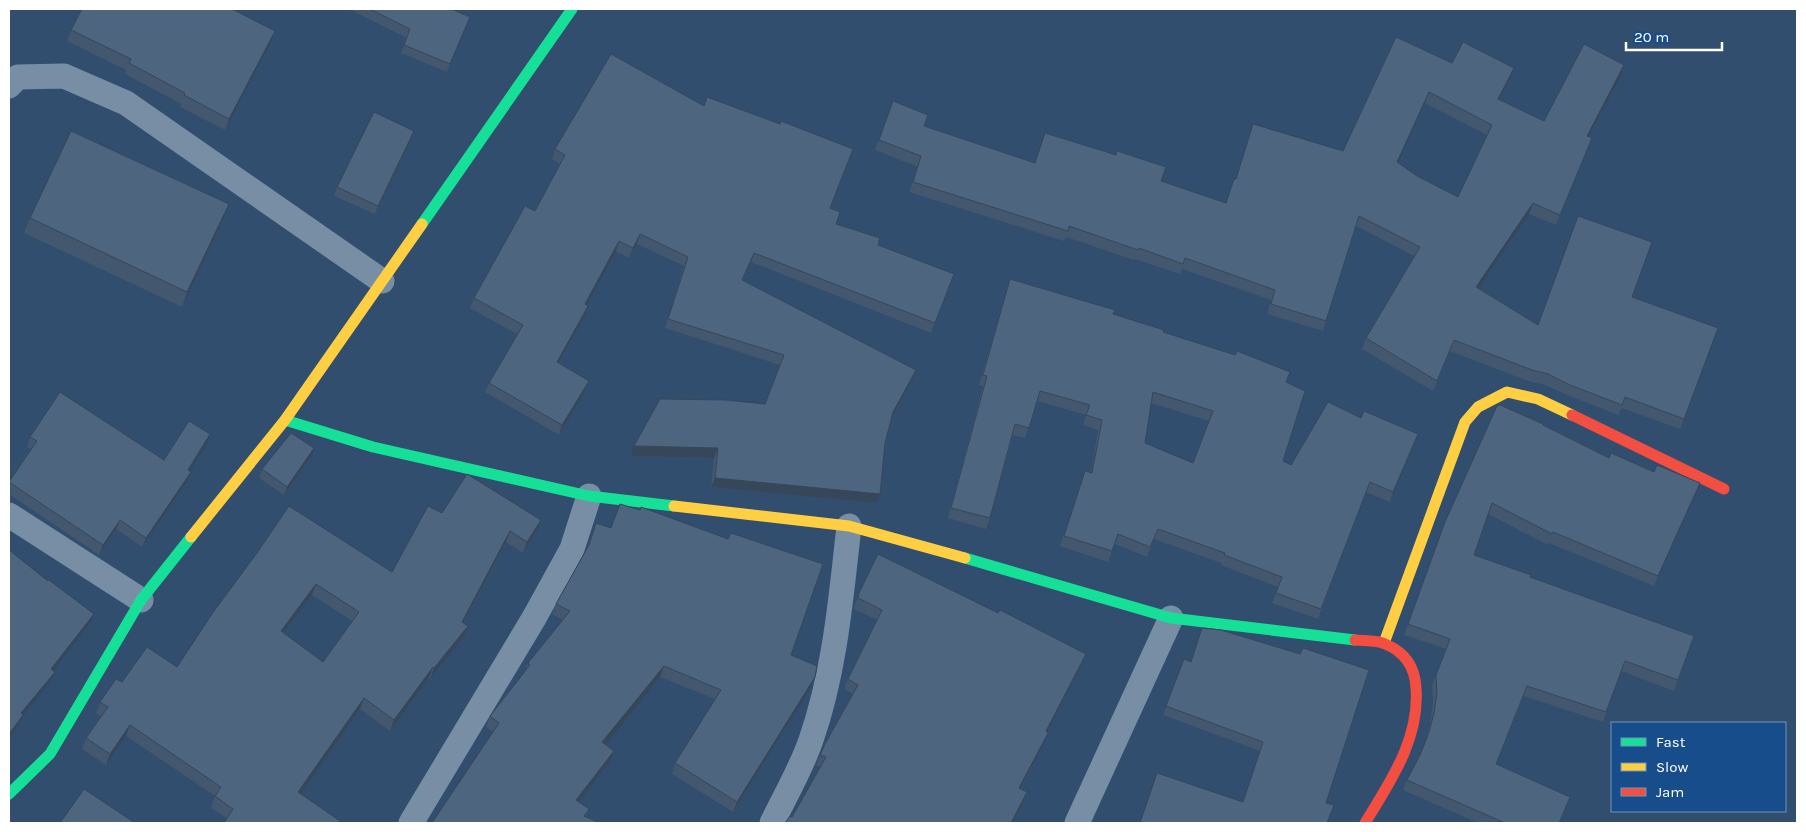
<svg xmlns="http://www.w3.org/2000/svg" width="1806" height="832" font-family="Karla,sans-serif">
<rect width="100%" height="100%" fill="#314e6f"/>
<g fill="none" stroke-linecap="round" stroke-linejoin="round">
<!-- street -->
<path stroke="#788ea5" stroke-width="25" d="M9 86 18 77 64 76 126 103 382 281
M9 515 141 600
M411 823 534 618 572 549 589 496
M772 823C785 796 801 769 811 740 835 671 841 598 849 526
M1077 823 1171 618"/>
<!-- fast -->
<path stroke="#16e098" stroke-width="11" d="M422 224 572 9
M285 420 373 447 589 496 674 506
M965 558 1171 618 1355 640
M9 794 50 754 141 600 191 537"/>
<!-- slow -->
<path stroke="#ffcf43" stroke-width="11" d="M674 506 849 526 965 558
M191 537 285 420 422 224
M1384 643 1465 422 1478 407 1507 392 1538 399 1572 415"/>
<!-- jam -->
<path stroke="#f24e42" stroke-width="11" d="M1572 415 1724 489
M1355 640C1364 641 1377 640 1385 644 1405 652 1415 667 1416 688 1420 739 1390 782 1365 823"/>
</g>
<!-- wall -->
<path fill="#43576e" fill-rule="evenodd" d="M349 9H451L470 17 447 72 401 53 407 38Z
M71 30 271 42 225 130 180 107 181 104 125 74 126 70 67 41Z
M1452 63 1514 68 1510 79 1499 100 1544 121 1621 76 1588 136 1592 138 1556 225 1529 214 1479 288 1538 325 1632 297 1718 328 1680 429 1622 408 1618 415 1567 395 1545 385 1528 381 1450 351 1433 391 1362 349 1366 338 1414 256 1356 226 1323 331 1267 314 1271 300 1182 269 1180 274 1135 259 1134 260 1066 237 1064 241 909 192 918 167 875 150 893 101 924 126 1035 163 1045 133 1161 181 1226 203 1236 179 1253 124 1343 151ZM1425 103 1487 135 1458 197 1417 176 1397 163Z
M414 131 411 140 375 214 334 196 337 187Z
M555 149 830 208 836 224 878 245 954 274 931 333 751 262 743 280 912 380 891 418 885 443 876 503 711 487 714 458 631 456 765 404 780 365 665 328 684 266 637 244 629 258 616 251 586 305 588 306 585 316 559 363 589 381 586 390 559 435 485 392 489 383 517 334 470 308 474 298 535 211 560 164 552 159Z
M30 218 223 220 182 307 24 233Z
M1010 279 1113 314 1163 332 1286 382 1283 461 1291 465 1361 418 1418 434 1390 502 1366 492 1318 619 1272 603 1278 587 1221 565V563L1154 539 1147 557 1115 544 1108 562 1060 546 1082 481 1091 473 1098 430 1083 425 1086 415 1037 401 1025 438 1013 435 990 518 986 529 948 518 983 386 979 385 1007 289ZM1151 403 1209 421 1193 463 1145 443Z
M1543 425 1609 458 1654 472 1700 483 1696 494 1654 586 1549 543 1548 545 1488 514 1474 555 1530 578 1694 636 1674 691 1621 671 1603 722 1524 696 1496 764 1570 797 1560 823H1478L1403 790 1407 780 1421 753 1426 740 1430 724 1433 703 1432 685 1446 649 1404 635 1408 624Z
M30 437 164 460 207 444 190 471 191 472 187 482 142 547 116 529 99 555 9 494V481L31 449 27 447Z
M311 457 284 495 259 478 262 469Z
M442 513 541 520 537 531 523 553 506 542 464 623 468 626 464 637 430 679 429 678 390 731 360 709 301 794 227 818 211 808 215 796 126 736 106 765 82 749 86 738 101 717 96 713 100 702 122 682 177 667 257 553 392 572ZM312 595 352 621 323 662 284 633Z
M859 593 1082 664 1047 732 1048 733 1044 743 1021 789 1027 792 1023 803 1013 823H785L792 817 820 767 816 765 825 744 853 694 844 689 848 679 877 620 854 609 855 604Z
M556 604 791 655 815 677 811 688 733 812 672 774 675 763 715 699 660 677 605 744 610 762 579 802 589 809 586 816 432 823 493 732 486 727 490 716 524 672 528 663 563 620 552 614Z
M1202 628 1300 654 1243 802 1260 751 1163 715 1184 659 1191 662Z"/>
<!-- shaded-wall -->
<path fill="#37475a" d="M470 17 467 25 447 72 450 64Z
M275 31 271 42 225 130 229 119Z
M1624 65 1621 76 1583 146 1587 136Z
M1514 68 1510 79 1494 109 1498 99Z
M1429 92 1425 103 1393 173 1397 162Z
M414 131 411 140 375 214 378 206Z
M1533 203 1529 214 1473 297 1476 287Z
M229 204 223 220 182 307 187 292Z
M640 234 637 244 629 258 633 248Z
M619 241 616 251 582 314 585 304Z
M754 253 751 262 738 289Z
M588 306 585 316 554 371 557 362Z
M916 370 912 380 889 422 893 412Z
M589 381 586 390 559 435 562 425Z
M210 434 207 444 185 480 188 470Z
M1418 434 1414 444 1390 502 1393 492Z
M634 446 718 448 714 458 631 456Z
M314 448 311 457 284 495 287 487Z
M191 472 187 482 142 547 146 538Z
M715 478 880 494 876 503 711 487Z
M1700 483 1696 494 1654 586 1658 576Z
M120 520 116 529 99 555 103 545Z
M541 520 537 531 523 553 527 542Z
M510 531 506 542 458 633 462 622Z
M316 584 312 595 277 642 281 631Z
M94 614 90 623 48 678 51 669Z
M468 626 464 637 430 679 434 668Z
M1086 654 1082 664 1042 742 1046 731Z
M664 666 660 677 599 753 602 742Z
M433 667 429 678 390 731 394 720Z
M55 672 51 681 22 717 19 724 9 738V734L21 713Z
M815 677 811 688 733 812 737 802Z
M364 698 360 709 294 804 298 792Z
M130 725 126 736 106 765 110 754Z
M1048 733 1044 743 1015 799 1019 788Z
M614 751 610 762 572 811 576 800Z
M1027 792 1023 803 1013 823H1011Z"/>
<!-- building -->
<path fill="#4e6580" stroke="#37475a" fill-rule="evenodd" d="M82 9H232L275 31 229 119 184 95 185 93 129 63 131 59 71 30Z
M370 9H451L470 17 450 64 404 45 410 29Z
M1396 37 1452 63 1463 42 1514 68 1498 99 1544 121 1584 44 1624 65 1587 136 1592 138 1560 215 1533 203 1476 287 1538 325 1578 216 1652 242 1632 297 1718 328 1684 419 1625 397 1622 405 1570 385 1548 374 1532 370 1454 340 1437 381 1366 338 1420 247 1359 216 1326 321 1271 304 1275 290 1185 258 1183 264 1139 248 1138 250 1069 226 1068 231 913 182 921 156 879 140 893 101 928 115 924 126 1035 163 1045 133 1116 155 1117 151 1166 167 1161 181 1226 203 1234 179H1236L1253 124 1343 151ZM1429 92 1492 125 1458 197 1417 176 1397 162Z
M611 54 704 106 707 97 780 124 781 121 853 149 830 208 840 212 836 224 880 238 878 245 954 274 935 323 754 253 742 280 916 370 893 412 885 443 880 494 715 478 718 448 634 446 660 399 726 400 765 404 784 355 668 319 688 257 640 234 633 248 619 241 585 304 588 306 557 362 589 381 562 425 489 383 523 325 474 298 525 206 535 211 565 155 555 149Z
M374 112 414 131 378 206 337 187Z
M71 131 229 204 187 292 30 218Z
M1010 279 1115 310 1113 314 1164 330 1163 332 1235 355 1237 351 1290 372 1286 382 1305 391 1283 461 1291 465 1328 402 1361 418 1364 411 1418 434 1393 492 1370 482 1321 609 1276 593 1282 577 1224 555 1225 553 1158 529 1150 547 1118 534 1112 551 1064 536 1085 471 1092 473 1102 420 1086 415 1090 405 1040 391 1029 428 1015 424 990 518 951 508 987 376 983 375ZM1153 392 1213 411 1193 463 1145 443Z
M60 392 164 460 189 421 210 434 188 470 191 472 146 538 120 520 103 545 9 482 37 441 30 437Z
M1500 405 1543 424V425L1609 458 1611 453 1654 472 1657 465 1700 483 1658 576 1553 532 1552 534 1492 503 1474 555 1531 575 1530 577 1694 636 1678 680 1625 661 1606 712 1527 686 1496 764 1570 797 1559 823H1505L1407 780 1421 753 1429 732 1434 713 1437 693 1436 675 1450 639 1408 624 1445 522 1497 406Z
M291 433 314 448 287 487 262 469Z
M467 474 541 520 527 542 510 531 462 622 468 626 434 668 433 667 394 720 364 698 298 792 340 821 339 823H224L233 809 215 796 221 787 130 725 110 754 86 738 108 707 100 702 116 679 122 682 147 647 177 667 214 611 257 553 289 506 392 572 428 506 442 513ZM316 584 359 612 323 662 281 631Z
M620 504 640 510 641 507 728 539 731 533 823 564 791 655 817 666 815 677 737 802 675 763 721 690 664 666 602 742 614 751 576 800 589 809 584 816 600 823H432L499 723 490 716 530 665 528 663 570 611 556 604 589 545 596 523 611 528Z
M9 550 48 581 49 580 94 614 51 669 55 672 21 713 23 715 9 734Z
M878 554 998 613 1000 610 1086 654 1046 731 1048 733 1019 788 1027 792 1011 823H785L790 816 792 817 826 757 820 755 825 744 858 685 848 679 882 610 858 598 859 593Z
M1202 628 1221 630 1300 654 1303 648 1369 670 1326 803 1334 805 1327 823H1140L1157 773 1243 802 1263 742 1166 706 1184 659 1191 662Z
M84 789 135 823H60Z"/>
<!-- border -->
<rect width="1806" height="832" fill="none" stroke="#ffffff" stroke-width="20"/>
<!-- legend -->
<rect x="1611" y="722" width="175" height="90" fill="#164d8a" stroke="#7394b9"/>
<rect x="1621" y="738" width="25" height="8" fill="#16e098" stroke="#7394b9"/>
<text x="1656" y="747" font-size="15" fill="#ffffff">Fast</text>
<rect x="1621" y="763" width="25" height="8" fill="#ffcf43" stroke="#7394b9"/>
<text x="1656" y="772" font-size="15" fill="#ffffff">Slow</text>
<rect x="1621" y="788" width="25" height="8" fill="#f24e42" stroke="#7394b9"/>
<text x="1656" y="797" font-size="15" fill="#ffffff">Jam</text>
<!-- scale -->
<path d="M1626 42v8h96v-8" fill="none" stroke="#ffffff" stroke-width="2.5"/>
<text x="1634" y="42" font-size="15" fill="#ffffff" stroke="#164d8a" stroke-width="4" paint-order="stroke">20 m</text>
</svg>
